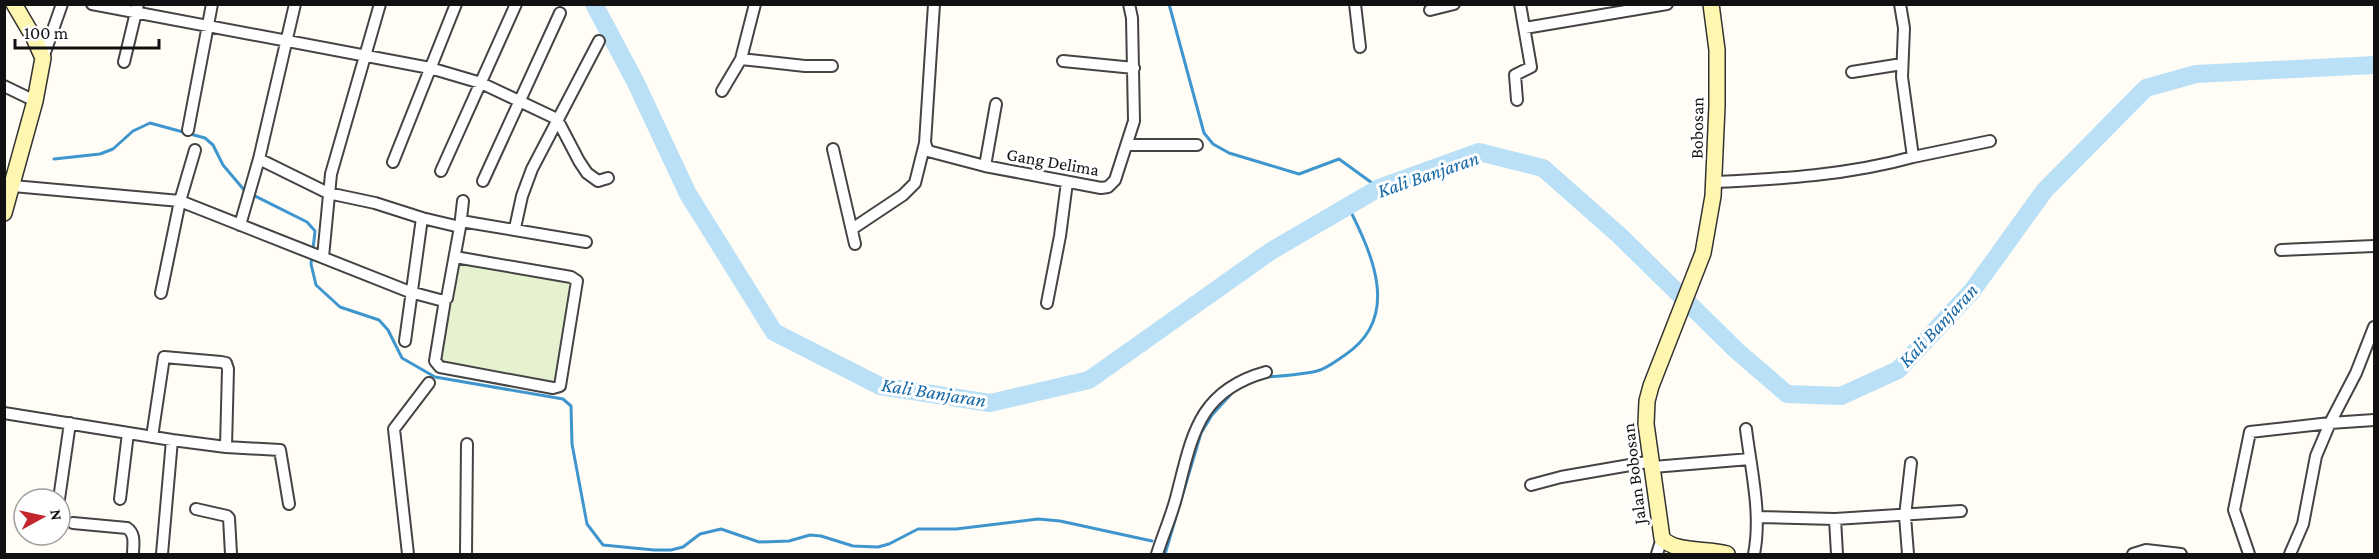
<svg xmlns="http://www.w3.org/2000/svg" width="2379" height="559" font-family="'Crimson Pro',serif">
<rect width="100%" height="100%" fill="#fffdf5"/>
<!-- pitch -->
<path fill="#e6f2cf" d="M456 253 582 274 563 393 434 372Z"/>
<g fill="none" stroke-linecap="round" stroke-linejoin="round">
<!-- stream -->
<path stroke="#3f96cf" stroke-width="3" d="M1169 4 1204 133 1213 144 1229 153 1299 174 1339 159 1379 188
M54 159 100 154 113 149 133 131 150 123 205 138 213 145 223 165 245 191
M251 194 307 222 315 231 313 249
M312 256 311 264 316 285 340 307 379 320 388 330 402 358 435 377 563 399 571 406 572 444 587 524 603 545 654 550H671L683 547 700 534 721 529 759 542 789 541 810 535 821 536 853 546 878 547 889 544 918 529H956L1038 519 1060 521 1152 541
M1266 377C1283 376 1300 375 1317 371 1326 369 1336 361 1345 355 1402 317 1372 254 1348 206
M1165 554 1201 433 1212 415 1233 392"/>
<!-- river -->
<path stroke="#b9e0f7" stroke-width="18" d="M594 4 636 83 688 194 774 332 880 386 990 403 1089 380 1271 251 1379 188 1479 152 1543 168 1620 236 1737 351 1787 394 1841 396 1898 370 1972 291 2045 190 2146 88 2196 74 2374 65"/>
<defs>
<path id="street" d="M92 4 430 68 481 83 557 119 579 161 587 173 598 181 608 178
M934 4 925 143 928 151 985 166 1101 188 1108 187 1115 180 1134 121 1132 18 1129 4
M1355 4 1360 47
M1430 10 1454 4
M1525 28 1667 4
M43 58 62 4
M741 59 805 66H832
M1063 61 1134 68
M124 62 138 4
M1852 72 1902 64
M4 86 35 101
M722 91 741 59 755 4
M1517 100 1515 75 1531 67 1520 4
M188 130 212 4
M1127 145H1197
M833 149 855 244
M1913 157 1990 141
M259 159 328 193 375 203 422 218 460 227 463 201
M393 162 456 4
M985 166 996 104
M441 171 516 4
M483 181 560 13
M1715 182C1781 179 1849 175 1913 157L1902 77 1904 28 1900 4
M13 186 180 201 410 292 440 300 447 298 460 227
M461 221 586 242
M240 225 259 159 295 4
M515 228 522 196 532 169 599 41
M852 229 903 195 915 183 925 143
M2281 250 2374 246
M323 257 331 174 380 4
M161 293 180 201 195 150
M445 300 435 361 440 367 553 388 560 386 577 281 571 277 455 257
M1047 303 1060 236 1067 182
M405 341 422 218
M4 413 172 440 226 447 280 450 289 504
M1746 429C1751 470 1762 514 1754 554
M152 437 164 357 221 362 226 363 228 369 226 447
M1653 467 1750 459
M1531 485 1561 477 1653 461
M59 499 70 423
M120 499 128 433
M196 509 227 516 229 518 231 554
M1757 517 1835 519 1961 511
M1835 519 1837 554
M73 523 127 528C136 534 133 545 133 554
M162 554 172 440
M408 554 394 429 429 383
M466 554 467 444
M1157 554C1163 535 1171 517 1176 498 1192 437 1197 391 1266 372
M1657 554 1662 538
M1908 554 1905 516 1911 463
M2133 554 2146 550 2181 554
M2249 554 2234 510 2250 432 2330 423 2356 373 2374 327
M2290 554 2303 524 2316 456 2330 423 2374 420"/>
<path id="secondary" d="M1711 4 1717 50V106L1713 196 1703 253 1651 386 1647 401 1646 424 1662 538C1674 553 1708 548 1727 554
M4 213 35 101 43 58 34 38 14 4"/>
</defs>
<!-- street casing -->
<use href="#street" stroke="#444" stroke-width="14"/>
<!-- secondary casing -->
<use href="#secondary" stroke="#333" stroke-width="18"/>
<!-- street -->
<use href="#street" stroke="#fff" stroke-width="10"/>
<!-- secondary -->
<use href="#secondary" stroke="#fff6b0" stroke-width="15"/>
</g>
<g text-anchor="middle" stroke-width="6" stroke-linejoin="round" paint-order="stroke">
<!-- street labels -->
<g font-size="18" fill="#111" stroke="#fff">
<text transform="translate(1697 128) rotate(-89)" y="6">Bobosan</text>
<text transform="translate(1053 162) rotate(10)" y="6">Gang Delima</text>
<text transform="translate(1634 474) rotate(-97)" y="6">Jalan Bobosan</text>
</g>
<!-- water labels -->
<g font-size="20" font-style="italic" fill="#1768a6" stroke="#fff">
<text transform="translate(1428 174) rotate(-19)" y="7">Kali Banjaran</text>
<text transform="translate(1938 325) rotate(-47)" y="7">Kali Banjaran</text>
<text transform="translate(934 392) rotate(9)" y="7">Kali Banjaran</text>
</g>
</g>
<!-- border -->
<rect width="2379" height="559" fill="none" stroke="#111111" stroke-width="12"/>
<!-- north arrow -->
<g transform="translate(42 517) rotate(82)"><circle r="28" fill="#ffffff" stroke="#a0a0a0" stroke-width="1.5"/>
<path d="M0-4.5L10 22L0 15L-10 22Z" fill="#c4262e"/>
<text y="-9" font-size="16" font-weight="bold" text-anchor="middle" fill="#111111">N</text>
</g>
<!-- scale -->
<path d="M15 39v9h144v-9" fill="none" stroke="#111111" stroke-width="3"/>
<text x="24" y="39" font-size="18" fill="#111111" stroke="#ffffff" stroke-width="4.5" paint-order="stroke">100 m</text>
</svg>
